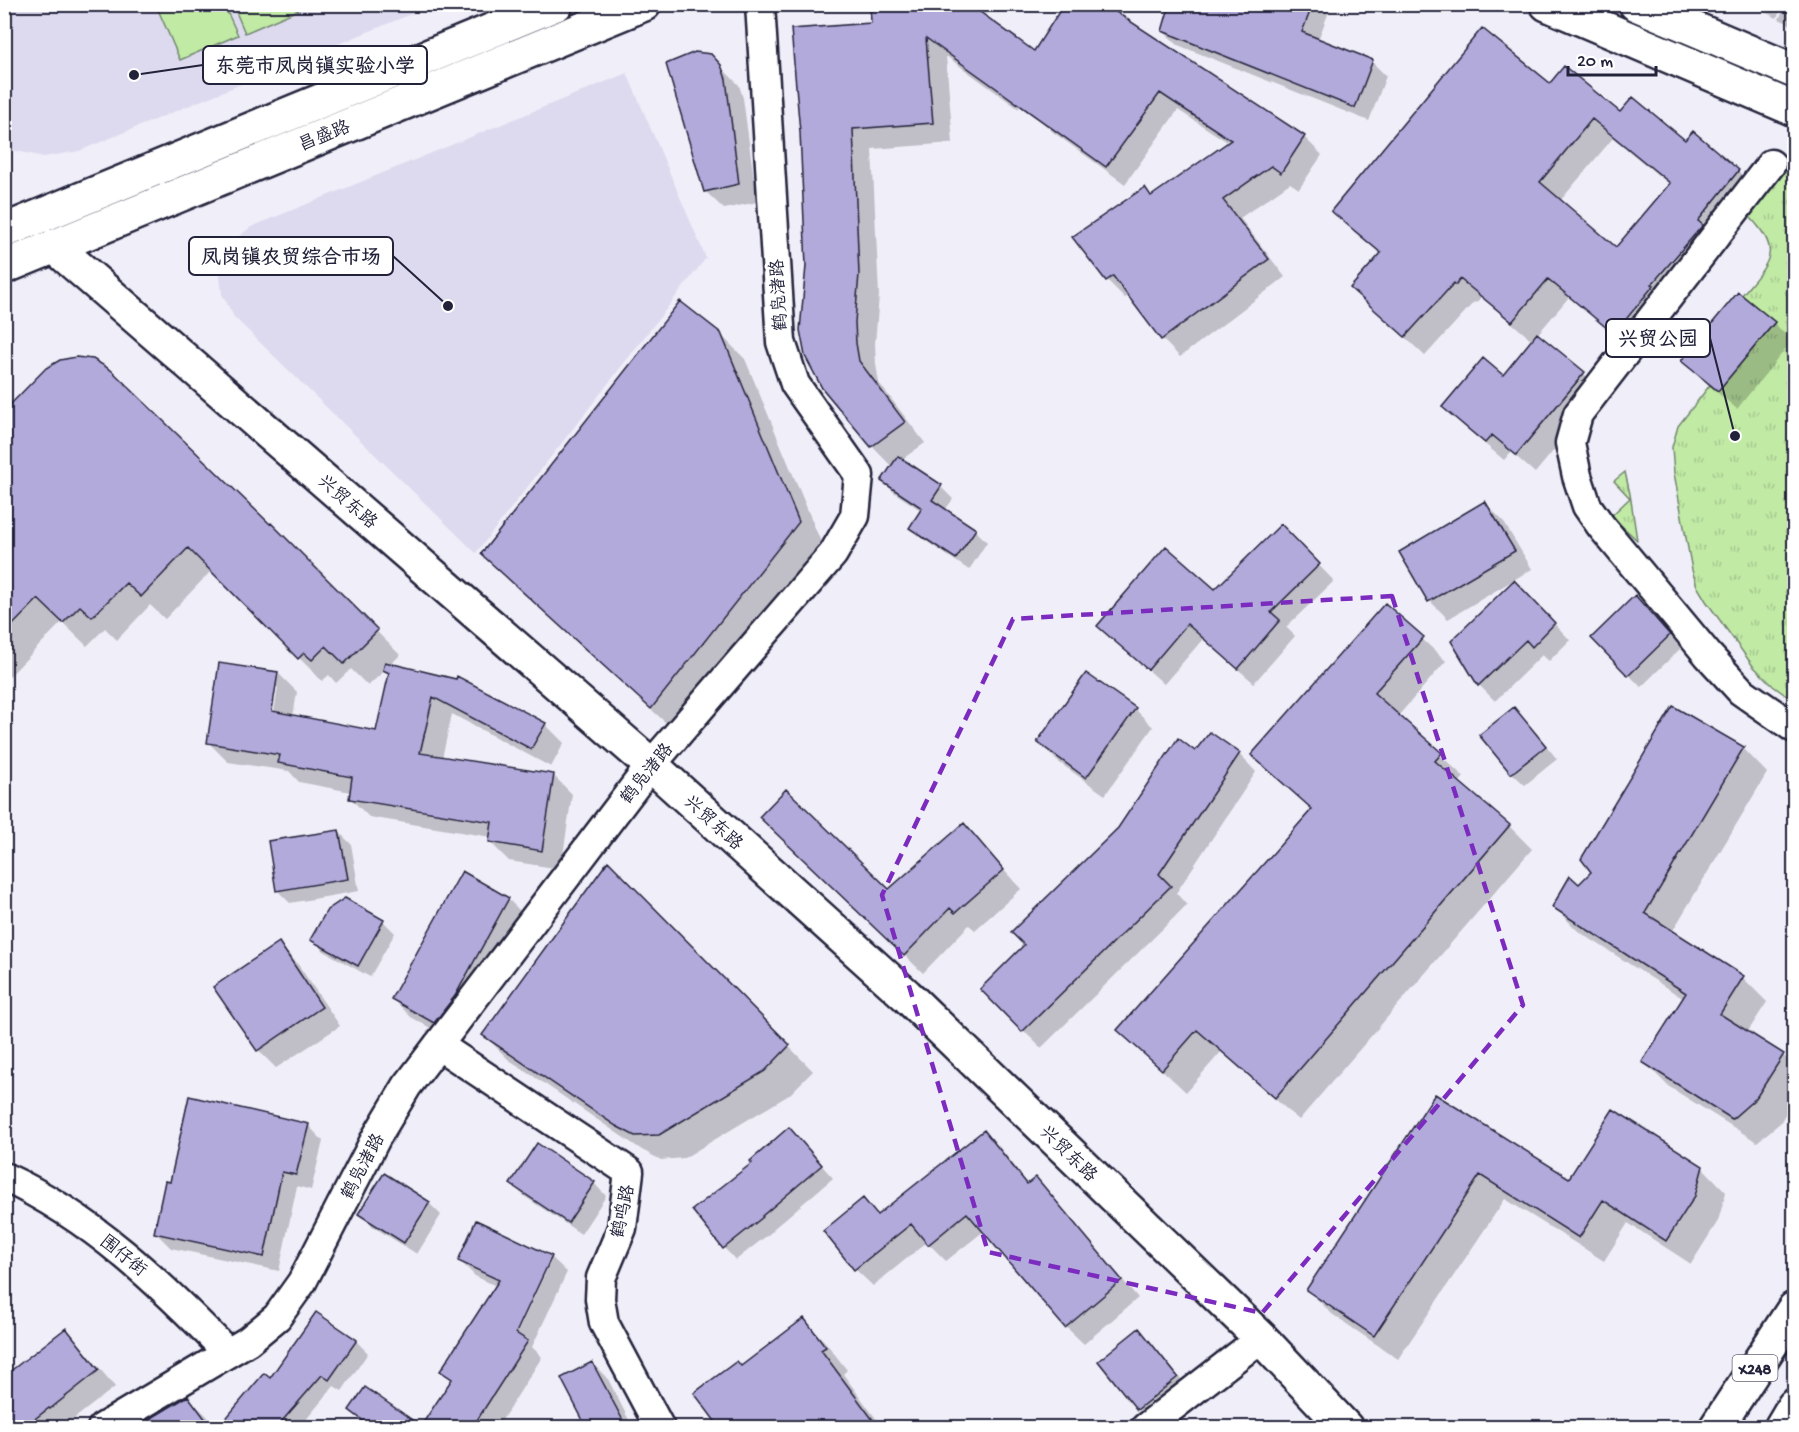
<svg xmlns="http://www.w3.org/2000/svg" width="1799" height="1432" font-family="'Gochi Hand','LXGW WenKai TC',sans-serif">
<defs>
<pattern id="grass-tufts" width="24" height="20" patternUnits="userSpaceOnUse" patternTransform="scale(1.5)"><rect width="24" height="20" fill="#c1eaa5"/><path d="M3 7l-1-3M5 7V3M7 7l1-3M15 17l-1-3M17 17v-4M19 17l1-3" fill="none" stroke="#a6c88f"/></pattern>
</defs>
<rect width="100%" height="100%" fill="#f0eef8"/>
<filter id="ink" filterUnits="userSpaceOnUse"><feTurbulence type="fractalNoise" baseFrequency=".0167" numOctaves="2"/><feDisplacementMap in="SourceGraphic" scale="12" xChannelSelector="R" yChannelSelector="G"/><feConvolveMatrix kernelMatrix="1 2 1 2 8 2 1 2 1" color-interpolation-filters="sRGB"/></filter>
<g filter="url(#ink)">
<!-- built -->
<path fill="#dddaef" d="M4 5H433L79 151 44 157 12 150 5 145Z
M627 73 706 258 476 553 234 317 222 294 219 269 229 244 251 227Z"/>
<!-- grass -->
<path fill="url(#grass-tufts)" stroke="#728670" stroke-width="1.5" d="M1794 161V701L1773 686 1753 666 1706 601 1697 586 1692 570 1674 473 1672 447 1678 426 1710 385 1718 391 1775 322 1742 295C1769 262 1784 252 1749 216Z
M1625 472 1630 494 1637 540 1611 516 1630 498 1614 481Z"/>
<!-- garden -->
<path fill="#c1eaa5" stroke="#728670" stroke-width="1.5" d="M156 5H224L238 35 180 60Z
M233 5H301L303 8 245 33Z"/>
<!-- shadow -->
<path fill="#0003" fill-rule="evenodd" d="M1172 4H1332L1318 40 1372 62 1386 76 1369 121 1178 45 1163 31Z
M1748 4H1783L1777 18Z
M1786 4H1794V26L1779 19Z
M792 30 1012 43 1019 109 946 56 953 143 872 149 879 295 875 344 876 364 879 383 925 443 901 460 941 487 953 499 945 510 975 530 987 542 969 570 923 539 911 527 922 511 895 493 883 481 892 467 872 446 823 387 807 266 801 132Z
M1034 54 1304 137 1322 155 1299 189 1290 183 1240 218 1285 277 1180 357 1162 339 1129 295 1125 298 1107 280 1074 238 1145 189 1152 197 1229 143 1178 110 1125 184 1053 132 1035 114Z
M710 56 739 85 743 98 757 202 724 209 705 191Z
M1550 85 1685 142 1693 133 1738 171 1758 191 1634 352 1569 297 1537 335 1584 374 1602 392 1535 473 1511 452 1504 460 1462 425 1444 407 1503 377 1533 341 1481 297 1476 303 1474 302 1425 356 1352 288 1381 254 1353 231 1333 211ZM1613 138 1670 185 1616 249 1560 201Z
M1774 323 1792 341 1737 409 1701 379 1683 361Z
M720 334 745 359 823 547 676 732 507 578Z
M4 413 271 525 400 655 390 665 545 724 564 743 551 767 452 714 442 758 553 775 572 794 561 869 509 861 490 842 491 837 369 817 350 798 351 792 299 782 289 771 228 762 209 743 278 673 297 692 293 717 377 733 390 675 385 670 368 686 351 669 336 683 329 675 322 681 212 570 165 619 150 605 117 640 105 628 87 646 62 622 4 682ZM275 687H278L273 719H270Z
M1485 503 1503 521 1532 569 1448 619 1430 601Z
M1281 526 1334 581 1286 627 1295 636 1254 683 1203 639 1164 684 1099 626 1215 591Z
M1530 598 1570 640 1549 661 1542 655 1495 701 1479 685 1453 641Z
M1385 605 1446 661 1398 716 1464 777 1459 783 1509 826 1532 849 1299 1120 1221 1052 1186 1092 1119 1030 1313 810 1253 754Z
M1647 610 1681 648 1641 687 1593 638Z
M1135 709 1153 727 1105 795 1057 761 1039 742Z
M1514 709 1526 721 1557 759 1525 785 1512 773 1482 736Z
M1743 748 1767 773 1672 932 1743 978 1767 1002 1747 1033 1783 1055 1794 1067V1099L1780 1123 1757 1142 1668 1086 1644 1062 1684 999 1578 931 1554 907Z
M1195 753 1239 754 1256 772 1176 893 1187 905 1041 1048 982 989 1026 945Z
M963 825 1021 889 975 930 969 925 923 973 779 835 889 891Z
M339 832 351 844 359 891 290 903 278 891Z
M608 863 813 1071 789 1095 684 1158 661 1160 642 1150 508 1059 484 1035Z
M508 899 526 917 453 1041 411 1017 393 999Z
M383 921 395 933 370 977 324 951 312 939Z
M279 944 297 963 340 1026 276 1068 258 1050Z
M1435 1096 1569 1180 1702 1167 1726 1192 1718 1221 1691 1264 1628 1223 1604 1261 1505 1199 1398 1359 1332 1314 1308 1290Z
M308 1125 323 1141 311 1190 297 1186 279 1271 171 1248 155 1232 171 1184Z
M789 1129 833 1178 773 1229 774 1230 736 1260 724 1248 754 1163Z
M984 1132 1001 1149 1029 1185 1035 1179 1053 1197 1138 1298 1084 1344 1066 1327 984 1231 946 1261 927 1242 873 1286 855 1269 863 1200 879 1216Z
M537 1145 594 1183 606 1196 581 1234 524 1196 512 1184Z
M384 1175 429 1203 441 1215 417 1254 372 1226 360 1214Z
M551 1257 567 1272 532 1347 542 1357 497 1428H422L453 1381 442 1371 496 1286 475 1276 459 1260ZM548 1261H551L514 1340 511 1339Z
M804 1320 826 1343 847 1370 843 1374 883 1428H722L741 1367Z
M66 1330 82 1347 115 1387 62 1428H4Z
M1139 1330 1151 1342 1189 1389 1150 1421 1138 1409Z
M356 1341 368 1353 342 1391 334 1386 299 1428H219Z
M592 1363 608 1379 633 1428H589Z
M188 1398 207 1416 215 1428H138Z
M351 1410 420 1428H369Z"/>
<!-- building -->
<path fill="#b2aadb" stroke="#22223b" stroke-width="1.5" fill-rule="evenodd" d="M870 4H969L1034 51 1064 4H1104L1305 136 1281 173 1271 166 1223 200 1269 259 1161 340 1113 276 1106 281 1072 237 1145 187 1151 196 1231 140 1160 93 1106 167 926 38 933 123 853 129 859 274 855 322 856 343 859 361 905 422 871 447 822 388 805 356 800 330 806 266 800 132 791 29 871 23Z
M1170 4H1313L1302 32 1373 60 1355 108 1162 31Z
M1482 28 1550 83 1564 66 1620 112 1633 97 1685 140 1693 131 1739 170 1698 221 1703 225 1652 284 1654 285 1614 334 1548 279 1512 322 1460 279 1456 285 1454 283 1405 337 1350 288 1381 253 1331 211ZM1592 119 1670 183 1616 247 1540 182Z
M695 52 711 54 721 65 726 79 739 184 704 192 666 64Z
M1738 292 1775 322 1718 391 1681 361Z
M680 301 721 333 799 522 651 709 481 554Z
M1537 333 1585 372 1516 455 1492 435 1485 443 1442 407 1483 358 1503 375Z
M76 357 93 359 111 370 270 524 271 523 378 630 344 664 326 646 312 660 304 653 298 659 188 548 141 597 126 583 92 617 80 606 63 623 38 599 4 634V411L46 368 60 360Z
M898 456 942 485 932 500 976 529 956 559 909 528 922 508 881 481Z
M1485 501 1515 551 1428 602 1399 552Z
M1281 524 1320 564 1271 612 1280 620 1238 669 1187 624 1148 670 1097 626 1166 546 1215 589Z
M1514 580 1555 623 1532 647 1526 640 1478 686 1451 641Z
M1635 595 1670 635 1628 676 1591 638Z
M1385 603 1424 637 1374 693 1442 753 1435 761 1510 825 1275 1098 1197 1030 1162 1070 1117 1030 1312 809 1251 755Z
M385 662 456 679 457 676 546 723 531 749 433 697 420 753 554 774 542 851 489 842 492 822 349 799 352 777 278 763 280 755 207 743 219 663 278 672 272 711 376 731 389 673 383 670Z
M1086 673 1136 708 1086 778 1037 742Z
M1673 706 1744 747 1645 913 1744 976 1720 1014 1784 1054 1756 1098 1732 1119 1642 1062 1686 993 1552 907 1570 876 1579 884 1591 872 1581 859Z
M1514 707 1546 746 1511 774 1479 735Z
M1210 732 1240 753 1159 874 1171 886 1022 1032 980 989 1024 945 1011 932 1118 828 1178 738 1195 751Z
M786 789 889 889 964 823 1004 870 955 913 950 908 904 956 759 817Z
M339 830 348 879 276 891 268 841Z
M608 861 790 1045 765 1071 659 1135 635 1136 616 1126 482 1035Z
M462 871 509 898 455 996 434 1023 391 999Z
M345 898 384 920 358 966 310 940 327 910Z
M279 942 322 1007 257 1051 213 987Z
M1435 1094 1569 1178 1613 1109 1703 1166 1695 1196 1666 1241 1603 1200 1579 1238 1480 1175 1374 1336 1306 1290Z
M189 1096 309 1124 296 1175 282 1172 264 1257 154 1233 165 1181 170 1182Z
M789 1127 822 1165 762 1216 763 1217 723 1249 692 1210 752 1163 750 1161Z
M984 1130 1027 1184 1036 1177 1122 1280 1065 1328 967 1213 928 1245 911 1224 854 1270 823 1231 863 1198 877 1215Z
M537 1143 595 1182 568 1223 510 1184Z
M384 1173 430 1202 404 1243 358 1214Z
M476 1220 552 1256 516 1333 528 1341 472 1428H373L349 1410 365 1387 421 1426 452 1379 440 1371 499 1280 458 1261Z
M316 1312 357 1340 329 1380 322 1375 276 1428H218L264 1373 270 1378Z
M804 1318 826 1347 821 1350 879 1428H720L694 1393 737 1361 741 1366Z
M66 1328 99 1370 50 1409 49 1408 23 1428H4V1376Z
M1139 1328 1178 1377 1137 1410 1098 1361Z
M592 1362 627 1428H587L561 1378Z
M188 1396 212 1428H135Z"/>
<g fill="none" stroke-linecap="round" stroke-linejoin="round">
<defs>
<path id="minor" d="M1771 164 1578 414 1570 443 1577 476 1587 506 1601 526 1708 655 1741 691 1794 728
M438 1045 629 1172 622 1228 601 1278 600 1299 604 1323 660 1428
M4 1177C92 1217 162 1285 228 1353
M102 1428 248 1341 277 1317 302 1282 377 1136 407 1086 651 765 833 554 855 516 859 475 795 384 781 342 760 4
M1145 1428 1261 1338"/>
<path id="tertiary" d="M1547 4 1794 109
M1636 4 1794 71
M4 231 556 4
M54 246 651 765 906 995 1261 1338 1346 1428
M4 267 644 4"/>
<path id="primary" d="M1716 1428 1794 1309
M1781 1428 1794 1406"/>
</defs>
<!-- minor casing -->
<use href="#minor" stroke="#22223b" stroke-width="33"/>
<!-- tertiary casing -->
<use href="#tertiary" stroke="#22223b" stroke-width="38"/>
<!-- primary casing -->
<use href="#primary" stroke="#22223b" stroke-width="38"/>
<!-- minor -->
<use href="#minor" stroke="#fff" stroke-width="28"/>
<!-- tertiary -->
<use href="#tertiary" stroke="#fff" stroke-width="33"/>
<!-- primary -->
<use href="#primary" stroke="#fff" stroke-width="33"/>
</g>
</g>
<!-- marked area -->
<path fill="none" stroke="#7b2cbf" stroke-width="4.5" stroke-dasharray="12 8" stroke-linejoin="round" d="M1392 596 1523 1005 1262 1313 988 1252 882 895 1013 619Z"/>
<g text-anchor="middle" stroke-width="6" stroke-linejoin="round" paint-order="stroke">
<!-- shield labels -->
<rect fill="#fff" stroke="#646476" stroke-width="1.5" x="1732.5" y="1355" width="45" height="26" rx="4.5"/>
<g font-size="16" font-weight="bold" fill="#22223b">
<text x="1755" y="1374">X248</text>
</g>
<!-- street labels -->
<g font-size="18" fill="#22223b" stroke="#fff">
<text transform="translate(324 135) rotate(-22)" y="6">昌盛路</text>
<text transform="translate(778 295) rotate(-93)" y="6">鹤凫渚路</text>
<text transform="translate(348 501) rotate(41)" y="6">兴贸东路</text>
<text transform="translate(646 773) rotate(-51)" y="6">鹤凫渚路</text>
<text transform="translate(714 822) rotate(42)" y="6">兴贸东路</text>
<text transform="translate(1069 1153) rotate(44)" y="6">兴贸东路</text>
<text transform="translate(362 1166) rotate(-62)" y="6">鹤凫渚路</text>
<text transform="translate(622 1211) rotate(-78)" y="6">鹤鸣路</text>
<text transform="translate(124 1255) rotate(39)" y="6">围仔街</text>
</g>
</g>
<!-- callouts -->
<path fill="none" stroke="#22223b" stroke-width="2" d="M134 75L203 65M448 306L393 256M1735 436L1710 338"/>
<g fill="#22223b" stroke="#fff" stroke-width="2">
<circle cx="134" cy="75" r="6"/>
<circle cx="448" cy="306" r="6"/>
<circle cx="1735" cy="436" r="6"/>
</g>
<g fill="#fff" stroke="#22223b" stroke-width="2">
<rect x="203" y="46" width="224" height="38" rx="6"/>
<rect x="189" y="237" width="204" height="38" rx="6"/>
<rect x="1606" y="319" width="104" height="38" rx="6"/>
</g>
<g font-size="20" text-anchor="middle" font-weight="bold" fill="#22223b">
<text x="315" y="72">东莞市凤岗镇实验小学</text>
<text x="291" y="263">凤岗镇农贸综合市场</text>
<text x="1658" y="345">兴贸公园</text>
</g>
<!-- margin -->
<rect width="1799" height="1432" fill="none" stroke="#fff" stroke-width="24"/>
<rect x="12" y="12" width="1775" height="1408" fill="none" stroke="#22223b" stroke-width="2" filter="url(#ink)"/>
<!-- scale -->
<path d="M1568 66v9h88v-9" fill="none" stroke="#22223b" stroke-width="3"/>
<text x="1577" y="66" font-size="18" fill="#22223b" stroke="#ffffff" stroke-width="4.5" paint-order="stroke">20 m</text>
</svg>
